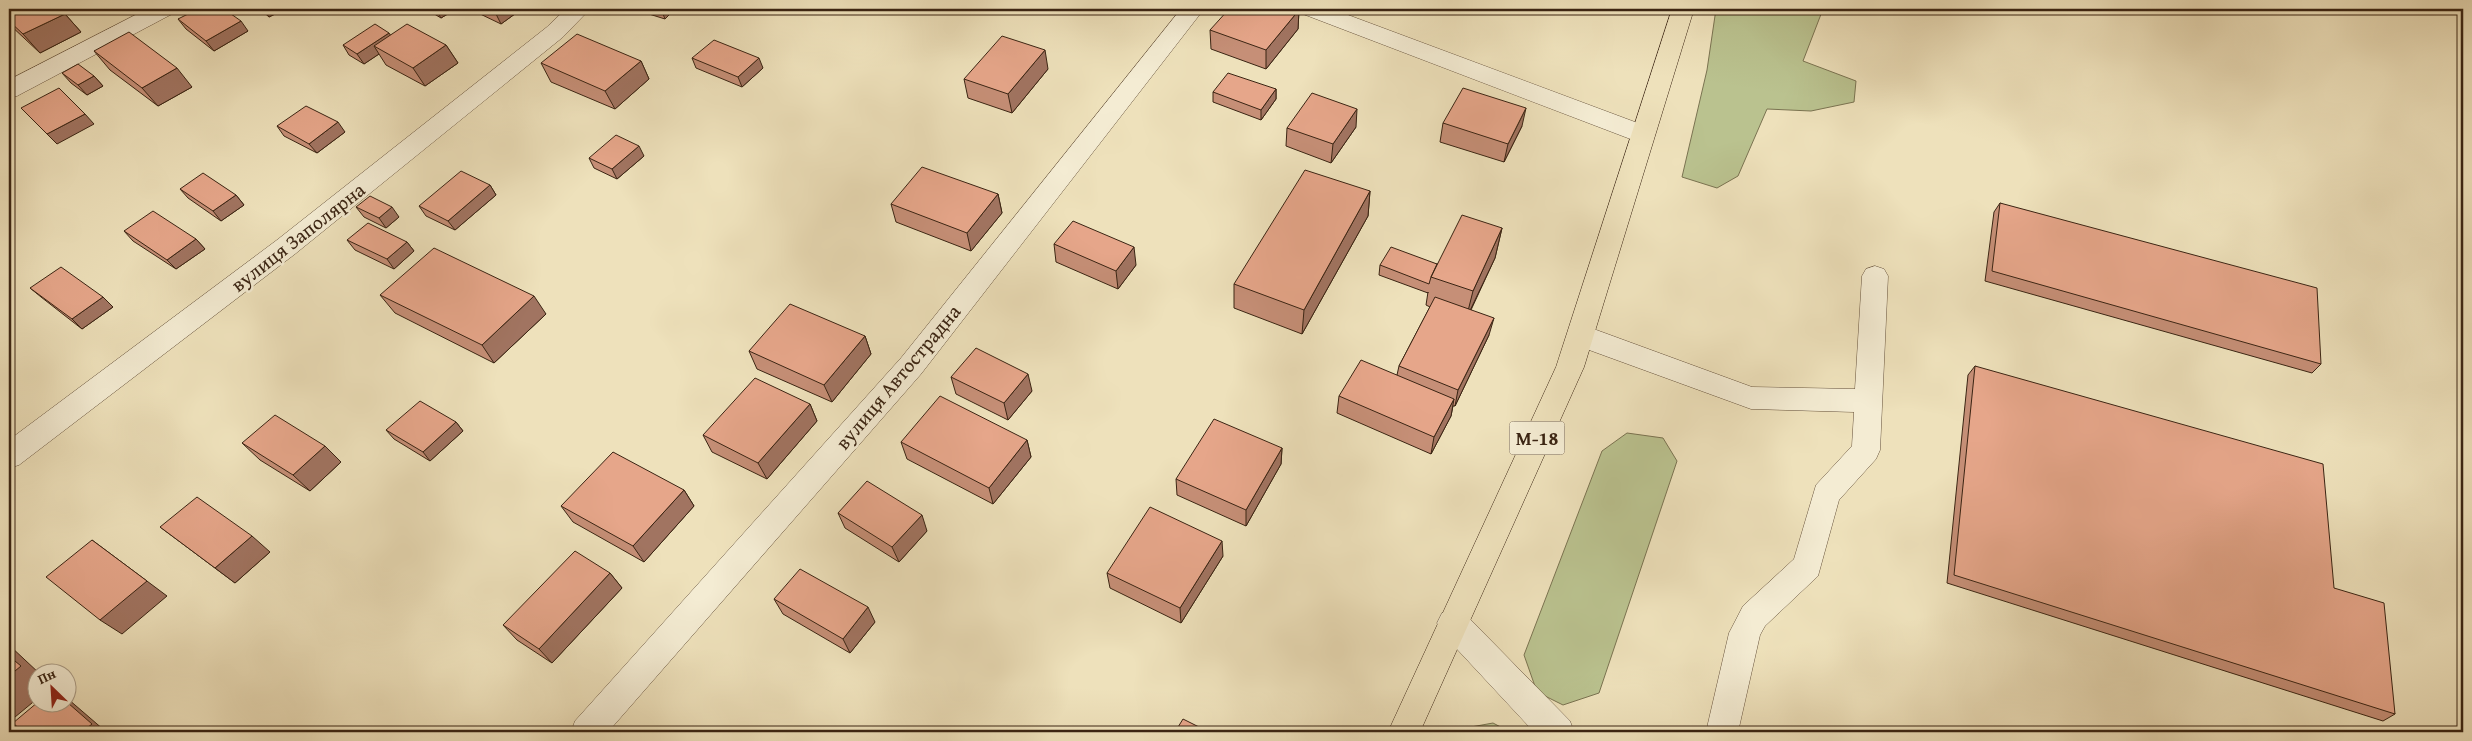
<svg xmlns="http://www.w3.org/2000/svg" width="2472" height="741" font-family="'Gentium Book Plus',serif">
<rect width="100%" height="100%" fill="#eee1bb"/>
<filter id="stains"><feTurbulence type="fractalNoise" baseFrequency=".004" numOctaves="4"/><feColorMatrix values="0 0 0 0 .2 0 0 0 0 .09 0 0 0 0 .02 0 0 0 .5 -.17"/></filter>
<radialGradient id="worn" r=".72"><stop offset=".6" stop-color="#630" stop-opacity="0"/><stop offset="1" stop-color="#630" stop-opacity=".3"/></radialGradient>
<!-- green -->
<path fill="#bac28f" stroke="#7a7351" d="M1716 9H1823L1803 61 1856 81 1854 102 1811 111 1767 109 1738 176 1717 188 1682 177 1707 70Z
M1627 433 1663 438 1677 461 1599 693 1563 705 1537 692 1524 655 1602 451Z
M1493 723 1510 732H1468L1471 727Z"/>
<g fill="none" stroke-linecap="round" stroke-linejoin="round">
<defs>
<path id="minor" d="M147 9H175L172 14 17 96 9 98V80Z
M566 9H590L563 37 295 254 19 465 9 468V440L277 240 547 27Z
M1181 9H1204L921 374 608 732H571L575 721 901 358Z
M1300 9H1332L1651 128 1654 134 1651 140 1642 143 1633 140 1303 14Z
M1875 266 1884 269 1888 276 1880 450 1876 459 1839 500 1818 576 1765 626 1760 635 1738 732H1706L1729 633 1743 606 1794 559 1816 485 1852 446 1854 412 1751 409 1570 343 1567 335 1570 327 1580 324 1752 387 1855 389 1862 276 1866 269Z
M1453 609 1464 613 1570 721 1574 732H1534L1442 633 1437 623 1442 613Z"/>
<path id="highway" d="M1672 9H1694L1584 367 1420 732H1388L1556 367Z"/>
</defs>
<!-- minor casing -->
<use href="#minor" stroke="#67533d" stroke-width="1"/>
<!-- highway casing -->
<use href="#highway" stroke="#3a2413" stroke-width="1"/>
<!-- minor -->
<use href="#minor" fill="#f4ecd3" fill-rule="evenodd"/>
<!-- highway -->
<use href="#highway" fill="#eee1bb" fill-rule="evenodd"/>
</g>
<!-- wall -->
<path fill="#c68f77" stroke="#3a2413" d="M9 9 65 14 81 32 40 53 9 24Z
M260 9H285L269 17Z
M426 9H456L441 18Z
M472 9H518L519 11 501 24 474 11Z
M633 9H675L665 19Z
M1299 10 1298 29 1266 69 1211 49 1210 30Z
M178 19 248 31 214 51 186 29Z
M391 35 446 45 458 63 425 86 386 65 379 54 364 64 349 55 343 45Z
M94 51 192 87 158 106 110 70Z
M692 58 763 68 742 87 696 68Z
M641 61 649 79 615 109 551 82 541 63Z
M1048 69 1012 113 968 98 964 79Z
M62 73 94 76 103 86 87 95 71 83Z
M1276 89V99L1261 120 1213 102V92Z
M1443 123 1522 126 1504 162 1440 142Z
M277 126 345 132 317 153 284 136Z
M1356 127 1331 163 1286 146 1287 128Z
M644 156 617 179 594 168 589 158Z
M490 185 496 195 455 230 426 216 419 206Z
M180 189 236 195 244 205 221 221 188 198Z
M1370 191 1368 216 1302 334 1234 308V284Z
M998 194 1002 213 971 251 896 222 891 204Z
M2000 203 2321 364 2312 373 1985 281 1994 212Z
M356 207 399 217 386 228 364 217Z
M1502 228 1495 258 1471 310 1489 335 1455 406H1453L1451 416 1431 454 1337 413 1339 396 1397 375 1399 366 1430 307 1426 305 1428 292V293L1379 275 1380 265 1437 264Z
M124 231 196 239 205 249 176 269 133 241Z
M347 240 407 242 414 251 394 269 355 250Z
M1054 244 1136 265 1118 289 1056 262Z
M30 288 113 307 82 329 41 297Z
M380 295 546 314 494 363 395 313Z
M865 336 871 354 832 402 757 369 749 351Z
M1975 366 2334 588 2395 714 2383 721 1947 583 1968 375Z
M951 377 1032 391 1008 420 956 394Z
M810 404 817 421 767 479 712 452 703 435Z
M456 422 463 431 430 461 394 439 386 430Z
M1027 440 1031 457 993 504 907 459 901 442Z
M242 443 341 462 310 491 260 460Z
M1282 448 1281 464 1246 526 1177 495 1176 479Z
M684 490 694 506 644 562 573 522 561 506Z
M838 513 927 531 899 562 845 528Z
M160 527 270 552 235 583Z
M1223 556 1181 623 1110 588 1107 573Z
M610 573 622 588 552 663 517 640 503 625Z
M774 599 875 622 850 653 783 614Z"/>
<!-- shaded-wall -->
<path fill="#a17461" stroke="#3a2413" d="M263 9H285L269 17Z
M435 9H456L441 18Z
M503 9H518L519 11 501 24 496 14Z
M661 9H675L665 19Z
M1299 10 1298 29 1266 69V50Z
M65 14 81 32 40 53 23 34Z
M241 21 248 31 214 51 206 41Z
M389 33 396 43 374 46 379 54 364 64 357 54Z
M446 45 458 63 425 86 413 68Z
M1045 50 1048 69 1012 113 1008 94Z
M759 58 763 68 742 87 738 77Z
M641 61 649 79 615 109 605 91Z
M177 68 192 87 158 106 142 88Z
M94 76 103 86 87 95 78 85Z
M1276 89V99L1261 120V110Z
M1526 108 1522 126 1504 162 1508 144Z
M1357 109 1356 127 1331 163 1333 144Z
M85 114 94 124 57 144 47 134Z
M338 122 345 132 317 153 309 144Z
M639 146 644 156 617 179 612 169Z
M9 166 14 171 9 174Z
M490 185 496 195 455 230 448 221Z
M1370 191 1368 216 1302 334 1304 310Z
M998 194 1002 213 971 251 967 233Z
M236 195 244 205 221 221 213 211Z
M392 207 399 217 386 228 379 218Z
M1502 228 1495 258 1466 319 1473 291Z
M196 239 205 249 176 269 167 260Z
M407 242 414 251 394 269 387 259Z
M1134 247 1136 265 1118 289 1116 271Z
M534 296 546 314 494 363 482 345Z
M103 297 113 307 82 329 72 319Z
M1494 318 1489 335 1455 406 1458 390Z
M865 336 871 354 832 402 824 385Z
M9 359 14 364 9 368Z
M1028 374 1032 391 1008 420 1004 403Z
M1454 399 1451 416 1431 454 1434 437Z
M810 404 817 421 767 479 758 463Z
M456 422 463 431 430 461 423 452Z
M1027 440 1031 457 993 504 989 488Z
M325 446 341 462 310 491 293 475Z
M1282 448 1281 464 1246 526V510Z
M684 490 694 506 644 562 633 546Z
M922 515 927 531 899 562 892 547Z
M252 536 270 552 235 583 215 568Z
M92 540 167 596 122 634 100 620Z
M1222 541 1223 556 1181 623 1180 608Z
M610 573 622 588 552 663 539 649Z
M868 607 875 622 850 653 843 639Z
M9 645 40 674H38V698L9 722Z
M68 699 104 730 102 732H82L68 703Z"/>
<!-- building -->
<path fill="#e6a68a" stroke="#3a2413" d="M9 9H60L65 14 23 34 9 21Z
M198 9H224L241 21 206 41 178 19Z
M484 9H503L496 14Z
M1229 9H1296L1299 10 1266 50 1210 30Z
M375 24 389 33 357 54 343 45Z
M407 24 446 45 413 68 374 46Z
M129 32 177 68 142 88 94 51Z
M577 34 641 61 605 91 541 63Z
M1002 36 1045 50 1008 94 964 79Z
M714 40 759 58 738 77 692 58Z
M78 64 94 76 78 85 62 73Z
M1228 73 1276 89 1261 110 1213 92Z
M59 88 85 114 47 134 21 108Z
M1463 88 1526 108 1508 144 1443 123Z
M1312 93 1357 109 1333 144 1287 128Z
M306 106 338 122 309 144 277 126Z
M616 135 639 146 612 169 589 158Z
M922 167 998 194 967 233 891 204Z
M1305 170 1370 191 1304 310 1234 284Z
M461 171 490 185 448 221 419 206Z
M203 173 236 195 213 211 180 189Z
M370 196 392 207 379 218 356 207Z
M2000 203 2317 288 2321 364 1992 271Z
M153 211 196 239 167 260 124 231Z
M1462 215 1502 228 1473 291 1431 277Z
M1073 221 1134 247 1116 271 1054 244Z
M368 223 407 242 387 259 347 240Z
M1391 247 1437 264 1431 277 1429 284 1380 265Z
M434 248 534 296 482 345 380 295Z
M61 267 103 297 72 319 30 288Z
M1435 297 1494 318 1458 390 1399 366Z
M790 304 865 336 824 385 749 351Z
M976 348 1028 374 1004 403 951 377Z
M1361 360 1454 399 1434 437 1339 396Z
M1975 366 2323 464 2334 588 2384 603 2395 714 1954 575Z
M755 378 810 404 758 463 703 435Z
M940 396 1027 440 989 488 901 442Z
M420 401 456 422 423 452 386 430Z
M275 415 325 446 293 475 242 443Z
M1214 419 1282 448 1246 510 1176 479Z
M613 452 684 490 633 546 561 506Z
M867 481 922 515 892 547 838 513Z
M197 497 252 536 215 568 160 527Z
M1150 507 1222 541 1180 608 1107 573Z
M92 540 147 581 100 620 46 577Z
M575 551 610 573 539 649 503 625Z
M800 569 868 607 843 639 774 599Z
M9 656 21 666 9 676Z
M38 702V704H68V703L92 724 82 732H23L13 723Z
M1183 719 1209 732H1175Z"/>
<g text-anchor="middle" stroke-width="5" stroke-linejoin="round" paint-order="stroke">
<!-- shield labels -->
<rect fill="#f4ecd3" stroke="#72604d" stroke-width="1" x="1509.5" y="421.5" width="55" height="33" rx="4"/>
<g font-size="19" font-weight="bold" fill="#3a2413">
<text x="1537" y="445">М-18</text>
</g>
<!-- street labels -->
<g font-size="20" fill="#3a2413" stroke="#f4ecd3">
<text transform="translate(298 237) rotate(-38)" y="7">вулиця Заполярна</text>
<text transform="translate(898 377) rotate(-50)" y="7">вулиця Автострадна</text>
</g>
</g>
<!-- margin -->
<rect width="2472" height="741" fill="none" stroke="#eee1bb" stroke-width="30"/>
<rect x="10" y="10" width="2452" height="721" fill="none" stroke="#3a2413" stroke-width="2.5"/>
<rect x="15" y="15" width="2442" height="711" fill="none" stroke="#3a2413"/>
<!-- north arrow -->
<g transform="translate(52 688) rotate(335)"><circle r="24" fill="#f4ecd3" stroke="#aa9c86"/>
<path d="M0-4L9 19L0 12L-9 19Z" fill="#8f2418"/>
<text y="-8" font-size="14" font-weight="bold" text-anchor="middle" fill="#3a2413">Пн</text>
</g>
<rect width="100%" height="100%" filter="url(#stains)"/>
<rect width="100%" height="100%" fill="url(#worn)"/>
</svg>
